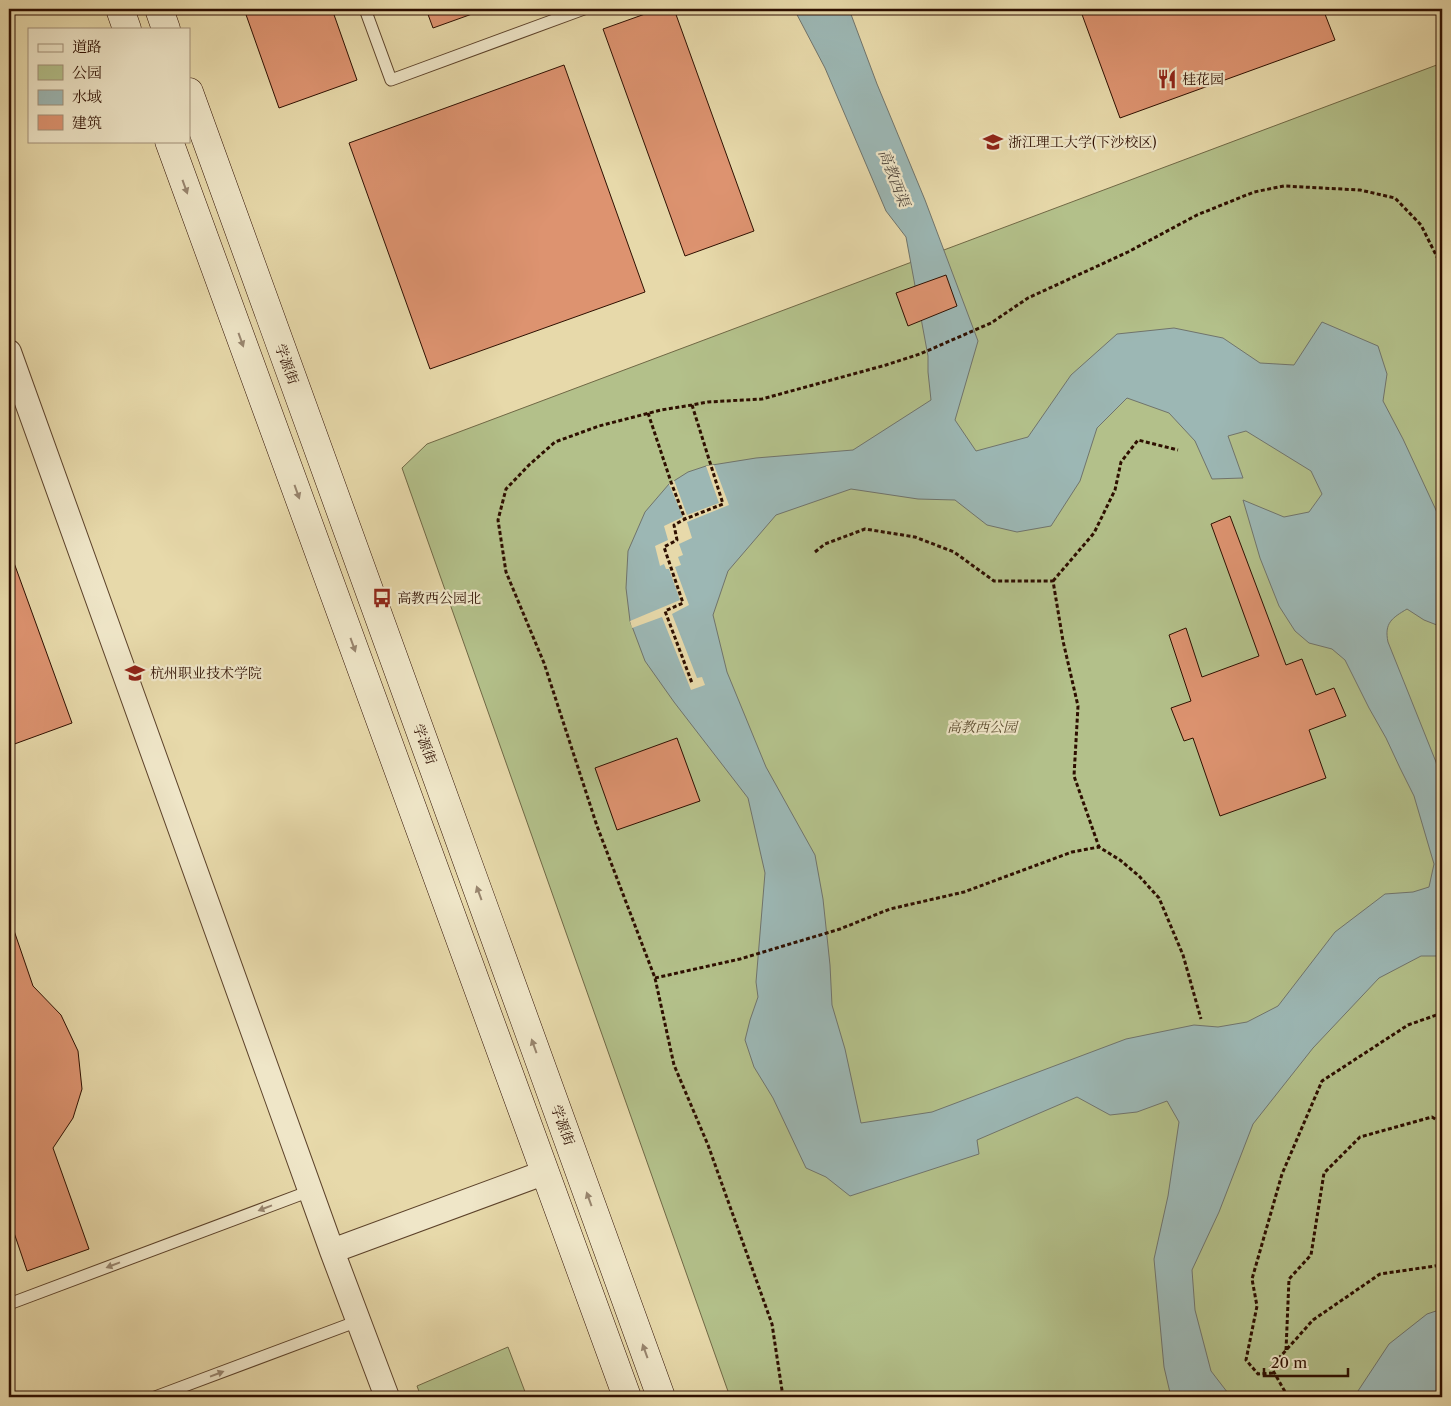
<svg xmlns="http://www.w3.org/2000/svg" width="1451" height="1406" font-family="'Libre Caslon Text','Noto Serif SC',serif">
<rect width="100%" height="100%" fill="#e7d9aa"/>
<filter id="stains"><feTurbulence type="fractalNoise" baseFrequency=".004" numOctaves="4"/><feColorMatrix values="0 0 0 0 .2 0 0 0 0 .09 0 0 0 0 .02 0 0 0 .5 -.17"/></filter>
<radialGradient id="worn" r=".72"><stop offset=".6" stop-color="#630" stop-opacity="0"/><stop offset="1" stop-color="#630" stop-opacity=".3"/></radialGradient>
<!-- green -->
<path fill="#b3c08a" stroke="#706845" d="M1442 63V1397H730L402 468 427 444Z
M508 1347 527 1397H421L417 1386Z"/>
<!-- water -->
<path fill="#9cb7b4" stroke="#70746c" fill-rule="evenodd" d="M794 9H849L877 84 925 200 978 341 955 420 976 451 1028 437 1071 375 1117 334 1174 328 1223 338 1260 363 1294 365 1322 322 1378 346 1387 374 1383 401 1403 439 1442 523V627L1424 620 1407 609C1392 618 1384 623 1388 642L1436 762 1439 775V786L1442 793V956H1421L1379 978 1313 1048 1253 1124 1219 1212 1192 1270 1195 1310 1211 1371 1231 1397H1171L1164 1367 1154 1259 1168 1196 1179 1122 1167 1101 1137 1112 1110 1115 1077 1097 977 1140 979 1154 850 1196 826 1177 806 1168 773 1098 754 1067 745 1040 750 1020 758 997 756 982 765 873 748 798 674 702 645 661 630 621 626 588 628 551 645 512 669 484 688 472 706 466 756 458 853 450 931 400 928 372V356L906 237 886 211 825 68ZM1127 398 1169 413 1195 441 1212 479 1243 478 1228 436 1246 431 1311 471 1322 494 1309 512 1284 517 1243 500 1260 558 1279 606 1295 631 1309 643 1332 649 1345 660 1369 708 1386 738 1400 768 1414 796 1434 864 1429 887 1413 892 1385 894 1335 932 1278 1006 1247 1022 1218 1027 1194 1025 1126 1039 932 1112 861 1123 845 1049 832 1005 830 965 823 899 815 855 766 767 727 672 713 615 728 571 776 515 851 489 918 499 955 500 987 525 1017 532 1051 526 1080 481 1097 428Z
M1442 1309V1397H1354L1389 1344 1427 1314Z"/>
<!-- pier -->
<path fill="#e7d9aa" d="M714 465 729 505 687 522 692 538 679 544 683 555 678 557 681 565 675 567 689 605 672 614 697 678 702 677 705 685 691 690 662 617 632 628 630 621 680 600 669 569H666L664 564 660 566 655 546 668 540 664 526 683 517 669 484 674 480 687 515 719 503 706 466Z"/>
<!-- building -->
<path fill="#dd9370" stroke="#2e0f00" d="M244 9H332L357 80 279 108Z
M426 9H486L433 28Z
M659 9H674L754 231 685 256 603 29Z
M1080 9H1323L1335 40 1120 118Z
M564 65 645 292 430 369 349 143Z
M946 275 957 306 908 326 896 293Z
M1230 516 1286 665 1302 659 1316 695 1334 688 1346 716 1309 730 1326 778 1220 816 1193 738 1184 741 1171 708 1191 701 1169 635 1186 628 1202 677 1259 656 1211 524Z
M9 549 72 723 9 746Z
M677 738 700 801 617 830 595 768Z
M9 916 33 986 61 1015 78 1051 82 1089 73 1118 53 1148 89 1249 27 1271 9 1218Z"/>
<g fill="none" stroke-linecap="round" stroke-linejoin="round">
<defs>
<path id="lane" d="M365 9 391 80 584 9
M9 1304 310 1191
M155 1397 358 1321"/>
<path id="street" d="M9 352 332 1251 387 1397
M332 1251 546 1172"/>
<path id="secondary" d="M120 9 127 29
M159 9 166 29
M189 92 661 1397
M169 141 627 1397"/>
</defs>
<!-- lane casing -->
<use href="#lane" stroke="#5c422a" stroke-width="13"/>
<!-- street casing -->
<use href="#street" stroke="#5c422a" stroke-width="26"/>
<!-- secondary casing -->
<use href="#secondary" stroke="#2e0f00" stroke-width="29"/>
<!-- path -->
<path stroke="#2e0f00" stroke-width="3" stroke-dasharray="4 2.5" stroke-linecap="butt" d="M692 405 723 504 685 519 674 525 677 540 664 547 683 603 665 611 692 683
M648 413 671 482 685 519
M815 552 825 544 865 529 915 537 954 552 994 581H1053L1063 641 1078 706 1074 776 1099 847
M1053 581 1094 533 1115 490 1121 462 1138 440 1178 450
M655 978 740 959 840 929 890 909 964 892 1072 852 1099 847 1120 860 1139 876 1159 898 1183 955 1201 1019
M1286 1350 1289 1279 1311 1255 1324 1173 1360 1137 1432 1117 1442 1123
M1273 1373 1258 1374 1246 1360 1257 1306 1252 1279 1282 1174 1322 1081 1408 1025 1442 1013
M783 1397 772 1324 708 1145 674 1065 655 978 597 826 544 663 506 572 498 520 506 489 529 465 555 442 599 426 661 410 692 405 708 402 762 399 886 365 920 354 991 323 1028 298 1128 252 1197 215 1254 192 1284 186 1360 190 1395 198 1421 225 1442 267
M1288 1397 1271 1367 1313 1320 1380 1274 1442 1265"/>
<!-- lane -->
<use href="#lane" stroke="#efe6c8" stroke-width="11"/>
<!-- street -->
<use href="#street" stroke="#efe6c8" stroke-width="24"/>
<!-- secondary -->
<use href="#secondary" stroke="#efe6c8" stroke-width="28"/>
</g>
<!-- one-way arrows -->
<defs><path id="oneway-solid" d="M-6-.8H1V-3.2L6.5 0L1 3.2V.8H-6Z" transform="scale(1.25)"/></defs>
<g fill="#98856e">
<use href="#oneway-solid" transform="translate(185 187) rotate(70)"/>
<use href="#oneway-solid" transform="translate(241 340) rotate(70)"/>
<use href="#oneway-solid" transform="translate(297 492) rotate(70)"/>
<use href="#oneway-solid" transform="translate(353 645) rotate(70)"/>
<use href="#oneway-solid" transform="translate(479 893) rotate(-110)"/>
<use href="#oneway-solid" transform="translate(534 1046) rotate(-110)"/>
<use href="#oneway-solid" transform="translate(589 1199) rotate(-110)"/>
<use href="#oneway-solid" transform="translate(265 1208) rotate(159)"/>
<use href="#oneway-solid" transform="translate(113 1265) rotate(159)"/>
<use href="#oneway-solid" transform="translate(645 1351) rotate(-110)"/>
<use href="#oneway-solid" transform="translate(217 1374) rotate(-21)"/>
</g>
<!-- icons -->
<defs>
<symbol id="restaurant-bare" viewBox="-9 -9 18 18"><path d="M-5-6h1v4h1v-4h1v4h1v-4h1v5L-1.5 .5V6h-2V.5L-5-1ZM5-6V6H3V1.5H1.5Q1.5-4 5-6Z" fill="#8f2418" stroke="#efe6c8" stroke-width="2.5" paint-order="stroke"/></symbol>
<symbol id="university-bare" viewBox="-9 -9 18 18"><path d="M0-5L7-2L0 1L-7-2ZM-4 1L0 2.5L4 1V4Q0 6-4 4Z" fill="#8f2418" stroke="#efe6c8" stroke-width="2.5" paint-order="stroke"/></symbol>
<symbol id="bus-bare" viewBox="-9 -9 18 18"><path d="M-5-6H5V4H4V6H2V4H-2V6H-4V4H-5ZM-3.5-4V0h7V-4ZM-3.5 1.2v1.5H-2V1.2ZM2 1.2v1.5H3.5V1.2Z" fill="#8f2418" stroke="#efe6c8" stroke-width="2.5" paint-order="stroke"/></symbol>
</defs>
<g fill-rule="evenodd">
<use href="#restaurant-bare" x="1153" y="65" width="28" height="28"/>
<use href="#university-bare" x="979" y="128" width="28" height="28"/>
<use href="#bus-bare" x="368" y="584" width="28" height="28"/>
<use href="#university-bare" x="121" y="659" width="28" height="28"/>
</g>
<g text-anchor="middle" stroke-width="4.5" stroke-linejoin="round" paint-order="stroke">
<!-- poi labels -->
<g font-size="14" fill="#2e0f00" stroke="#efe6c8" text-anchor="start">
<text x="1182" y="84">桂花园</text>
<text x="1008" y="147">浙江理工大学(下沙校区)</text>
<text x="397" y="603">高教西公园北</text>
<text x="150" y="678">杭州职业技术学院</text>
</g>
<!-- street labels -->
<g font-size="14" fill="#2e0f00" stroke="#efe6c8">
<text transform="translate(287 364) rotate(70)" y="5">学源街</text>
<text transform="translate(425 744) rotate(70)" y="5">学源街</text>
<text transform="translate(563 1125) rotate(70)" y="5">学源街</text>
</g>
<!-- park labels -->
<g font-size="14" font-style="italic" fill="#5d4d30" stroke="#efe6c8">
<text x="982" y="732">高教西公园</text>
</g>
<!-- water labels -->
<g font-size="15" font-style="italic" fill="#544a3f" stroke="#efe6c8">
<text transform="translate(894 178) rotate(69)" y="5">高教西渠</text>
</g>
</g>
<!-- margin -->
<rect width="1451" height="1406" fill="none" stroke="#e7d9aa" stroke-width="30"/>
<rect x="10" y="10" width="1431" height="1386" fill="none" stroke="#2e0f00" stroke-width="2.5"/>
<rect x="15" y="15" width="1421" height="1376" fill="none" stroke="#2e0f00"/>
<!-- legend -->
<rect x="28" y="28" width="162" height="115" fill="#efe6c8" stroke="#a29078"/>
<rect x="38" y="44" width="25" height="8" fill="#efe6c8" stroke="#a29078"/>
<text x="72" y="52" font-size="15" fill="#2e0f00">道路</text>
<rect x="38" y="65" width="25" height="15" fill="#b3c08a" stroke="#a29078"/>
<text x="72" y="78" font-size="15" fill="#2e0f00">公园</text>
<rect x="38" y="90" width="25" height="15" fill="#9cb7b4" stroke="#a29078"/>
<text x="72" y="102" font-size="15" fill="#2e0f00">水域</text>
<rect x="38" y="115" width="25" height="15" fill="#dd9370" stroke="#a29078"/>
<text x="72" y="128" font-size="15" fill="#2e0f00">建筑</text>
<!-- scale -->
<path d="M1264 1368v8h84v-8" fill="none" stroke="#2e0f00" stroke-width="2.5"/>
<text x="1271" y="1368" font-size="15" fill="#2e0f00" stroke="#efe6c8" stroke-width="4" paint-order="stroke">20 m</text>
<rect width="100%" height="100%" filter="url(#stains)"/>
<rect width="100%" height="100%" fill="url(#worn)"/>
</svg>
